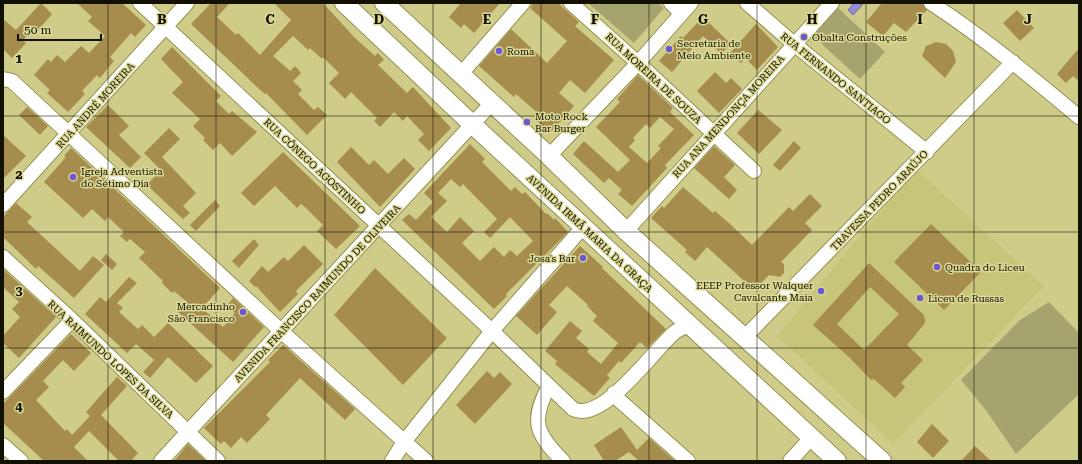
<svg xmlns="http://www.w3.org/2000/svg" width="1082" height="464" font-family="'Roboto Serif',serif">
<rect width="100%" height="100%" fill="#cecc88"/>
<!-- built -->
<path fill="#c7c579" d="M917 170 1044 286 893 444 777 336 867 227Z"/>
<!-- green -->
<path fill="#a5a46e" d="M588 3H658L664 8 634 43Z
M837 7 885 52 860 79 812 35Z
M1049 302 1079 333V394L1016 454 985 409 961 380 1020 320Z"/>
<!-- water -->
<path fill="#928cda" stroke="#6c6799" d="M854 3 863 4 853 15 848 10Z"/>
<!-- building -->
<path fill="#a68c4d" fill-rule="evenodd" d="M41 3 52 14 38 30 35 27 23 40 26 43 12 58 3 49V19L16 30Z
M77 3H122L146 25 135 37 131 33 110 57 114 61 100 78 97 75 82 91 85 94 68 112 47 93 50 90 34 75 48 59 51 62 57 55 65 62 81 46 89 53 105 36 88 21 92 17Z
M211 3H230L217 17 236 35 238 33 260 55 291 20 274 3H323L355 38 375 56 378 53 384 60 378 65 407 93 413 87 451 128 429 151 418 140 424 134 407 116 403 121 394 112 380 127 374 121 377 118 351 92 345 99 329 83 339 73 323 57 322 59 310 48 308 50 293 36 273 56 290 71 295 66 301 73 293 81 302 90 298 94 314 110 318 107 327 115 307 135 266 93 265 94 258 88 191 24Z
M461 3H500L474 33 464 24 461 28 449 17Z
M533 3H558L579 22 575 26 614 60 585 93 570 80 559 93 574 106 550 133 537 121 541 116 516 94 514 97 479 66 511 29 547 63 567 41 530 8Z
M882 3H923L927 10 906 32 894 23 883 36 866 22Z
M1017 10 1034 28 1020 41 1003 23Z
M703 17 731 44 721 54 703 36 672 72 659 61 681 36 683 38Z
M756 24 778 47 757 70 745 58 741 63 730 53Z
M936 42 946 44 953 51 956 62 945 78 922 56 926 46Z
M172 47 221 96 216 101 229 114 232 111 257 132 232 156 220 143 213 150 203 140 205 138 193 126 200 119 172 93 183 82 161 59Z
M1079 48V81L1073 76 1066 83 1057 74Z
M715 72 726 83 731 78 742 89 719 113 697 91Z
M638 75 673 108 670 112 694 135 665 165 667 168 632 206 618 194 622 190 609 178 604 183 573 154 584 141 618 172 630 160 596 127 620 102 617 99ZM660 117 674 129 658 146 661 148 647 163 629 147 635 140 633 138 646 124 650 128Z
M108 105 129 126 119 135 141 157 130 168 86 127Z
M27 107 48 126 40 135 19 115Z
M758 110 782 130 759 154 737 133Z
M169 128 180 139 162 157 196 193 183 206 190 213 183 219 147 185 161 170 144 153Z
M3 135 26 156 3 179Z
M794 141 801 148 780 171 773 165Z
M470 144 485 159 482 162 511 191 515 187 522 194 525 192 546 214 547 213 554 220 555 218 568 232 506 294 507 296 494 309 402 220 409 214 416 220 433 202 424 193ZM451 179 460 187 463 184 497 219 484 232 490 238 510 217 533 241 517 256 510 250 504 257 494 247 480 261 462 243 474 231 460 217 447 232 431 217 447 201 438 193Z
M714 146 735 165 724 177 737 190 729 199 694 168Z
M351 147 369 165 374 160 388 174 404 158 415 169 380 207 337 162Z
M71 148 220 288 202 308 223 327 235 313 227 306 233 298 264 327 233 362 178 312 187 302 174 291 172 293 162 283 163 281 139 258 145 252 130 239 127 242 120 236 124 232 108 217 105 221 92 209 83 218 44 182 66 157 64 156Z
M283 152 360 226 336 249 317 231 323 225 306 208 301 204 297 208 275 186 254 206 241 193Z
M683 187 713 213 715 211 730 224 752 245 789 207 793 211 810 194 822 206 805 223 812 230 781 262 784 264V273L780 277 769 275 754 290 707 247 695 261 685 252 687 250 651 218 662 206 664 208Z
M215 200 220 206 196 231 190 225Z
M16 203 32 217 27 222 80 271 93 256 104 265 74 298 38 266 36 269 3 237V217Z
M931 224 981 272 944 310 894 262Z
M254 239 259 245 239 268 232 261Z
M304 245 323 264 296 291 298 294 280 312 256 286 255 287 249 281 262 266 268 272 284 257 288 261Z
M580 246 603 267 602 268 666 329 647 348 640 342 621 363 619 361 607 375 610 378 594 396 555 364 557 361 545 351 570 321 582 331 576 338 589 349 587 352 601 364 618 343 593 321 597 316 587 306 588 305 567 286 549 305 557 312 537 335 516 316Z
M106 254 117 264 112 270 101 260Z
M869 263 924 315 925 323 907 345 923 360 901 383 905 387 895 398 874 379 871 380 850 358 813 325ZM870 287 899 314 864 350 837 324Z
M375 268 447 338 403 385 334 315Z
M3 269 56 317 19 358 3 343V336L20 317 12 309 19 302 3 287Z
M129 277 137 283 117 303 123 308 119 312 138 329 142 325 154 337 168 323 213 366 196 383 168 357 150 378 143 372 154 360 136 344 127 353 85 314 100 297 106 302Z
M71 334 91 353 74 371 63 360 43 381 49 387 36 400 65 431 67 429 72 435 90 416 86 412 117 377 127 386 101 415 138 453 131 461H119L89 431 74 447 88 461H44L3 423V404Z
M283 345 355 409 345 420 300 378 266 415 270 419 247 443 241 437 231 448 224 441 221 444 204 428 270 362 268 360Z
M487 371 494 378 500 372 512 384 475 424 456 405Z
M932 424 949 441 933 458 917 442Z
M621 427 637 450 649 438 675 461H639L629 452 615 461H604L594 445Z
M188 444 206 461H174Z
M975 446 991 461H961Z"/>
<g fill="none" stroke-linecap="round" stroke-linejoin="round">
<defs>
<path id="minor" d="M140 3 492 331 573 409C603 424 655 348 675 332 679 329 685 327 689 324
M571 3 638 63 754 171
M671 3 681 13
M747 3 794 44 927 152
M931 3C983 37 1031 77 1079 117
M461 74 523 3
M3 79 12 81 281 331 426 461
M549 156 638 63 691 3
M3 205 187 3
M626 231 832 3
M3 257 72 320 218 461
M745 337 1013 62
M549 386C530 421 536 434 563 461
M3 392 72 320
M614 393 619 400 688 461
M3 445 21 461
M161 461 491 104
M392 461 404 442 492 331 584 226
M790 461 811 438"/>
<path id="major" d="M344 3 473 125 837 461
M384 3 549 156 626 231 882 461"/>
</defs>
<!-- minor casing -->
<use href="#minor" stroke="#959251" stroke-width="16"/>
<!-- major casing -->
<use href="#major" stroke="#959251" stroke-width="20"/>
<!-- minor -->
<use href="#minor" stroke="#fff" stroke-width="14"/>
<!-- major -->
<use href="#major" stroke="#fff" stroke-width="18"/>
</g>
<!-- grid -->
<path fill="none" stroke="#121000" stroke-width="1" stroke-opacity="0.55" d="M108 3V461M216 3V461M325 3V461M433 3V461M541 3V461M649 3V461M757 3V461M866 3V461M974 3V461M3 116H1079M3 232H1079M3 348H1079"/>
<!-- markers -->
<g fill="#6c57d0" stroke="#dbd995" stroke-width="1.5">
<circle cx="804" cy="37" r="4"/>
<circle cx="669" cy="49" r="4"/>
<circle cx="499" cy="51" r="4"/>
<circle cx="527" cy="122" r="4"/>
<circle cx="73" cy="177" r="4"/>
<circle cx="583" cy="258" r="4"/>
<circle cx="937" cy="267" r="4"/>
<circle cx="821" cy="291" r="4"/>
<circle cx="920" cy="298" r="4"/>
<circle cx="243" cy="312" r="4"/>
</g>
<g text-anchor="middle" stroke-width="3" stroke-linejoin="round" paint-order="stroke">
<!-- poi labels -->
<g font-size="10" fill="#121000" stroke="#dbd995" text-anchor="start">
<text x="812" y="41">Obalta Construções</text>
<text x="677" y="47">Secretaria de<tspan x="677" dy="12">Meio Ambiente</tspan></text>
<text x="507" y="55">Roma</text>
<text x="535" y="120">Moto Rock<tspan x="535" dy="12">Bar Burger</tspan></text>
<text x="81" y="175">Igreja Adventista<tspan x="81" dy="12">do Sétimo Dia</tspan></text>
<text x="575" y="262" text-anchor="end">Josa's Bar</text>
<text x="945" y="271">Quadra do Liceu</text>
<text x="813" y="289" text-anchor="end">EEEP Professor Walquer<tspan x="813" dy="12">Cavalcante Maia</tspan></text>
<text x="928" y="302">Liceu de Russas</text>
<text x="235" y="310" text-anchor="end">Mercadinho<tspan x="235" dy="12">São Francisco</tspan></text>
</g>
<!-- street labels -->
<g font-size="10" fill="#121000" stroke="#dbd995">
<text transform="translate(654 78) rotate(43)" y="4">RUA MOREIRA DE SOUZA</text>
<text transform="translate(836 78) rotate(39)" y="4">RUA FERNANDO SANTIAGO</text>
<text transform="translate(95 105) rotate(-48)" y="4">RUA ANDRÉ MOREIRA</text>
<text transform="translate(728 116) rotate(-48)" y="4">RUA ANA MENDONÇA MOREIRA</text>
<text transform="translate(315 166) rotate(43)" y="4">RUA CÔNEGO AGOSTINHO</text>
<text transform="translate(879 200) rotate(-46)" y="4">TRAVESSA PEDRO ARAÚJO</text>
<text transform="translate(590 233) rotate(43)" y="4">AVENIDA IRMÃ MARIA DA GRAÇA</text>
<text transform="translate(317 293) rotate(-47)" y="4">AVENIDA FRANCISCO RAIMUNDO DE OLIVEIRA</text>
<text transform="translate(111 359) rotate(43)" y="4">RUA RAIMUNDO LOPES DA SILVA</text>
</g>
</g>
<g font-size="13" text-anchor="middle" font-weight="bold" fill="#121000" stroke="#dbd995" stroke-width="3" stroke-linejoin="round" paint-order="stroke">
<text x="162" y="24">B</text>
<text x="270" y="24">C</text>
<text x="379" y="24">D</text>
<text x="487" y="24">E</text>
<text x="595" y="24">F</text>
<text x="703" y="24">G</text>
<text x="812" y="24">H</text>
<text x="920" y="24">I</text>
<text x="1028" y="24">J</text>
<text x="19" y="63">1</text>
<text x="19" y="179">2</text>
<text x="19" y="295">3</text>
<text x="19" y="411">4</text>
</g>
<!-- border -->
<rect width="1082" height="464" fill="none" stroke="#121000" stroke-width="8"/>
<!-- scale -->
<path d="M18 34v6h83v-6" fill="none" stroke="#121000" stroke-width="2"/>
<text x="24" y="34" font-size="12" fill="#121000" stroke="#dbd995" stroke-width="3" paint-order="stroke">50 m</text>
</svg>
